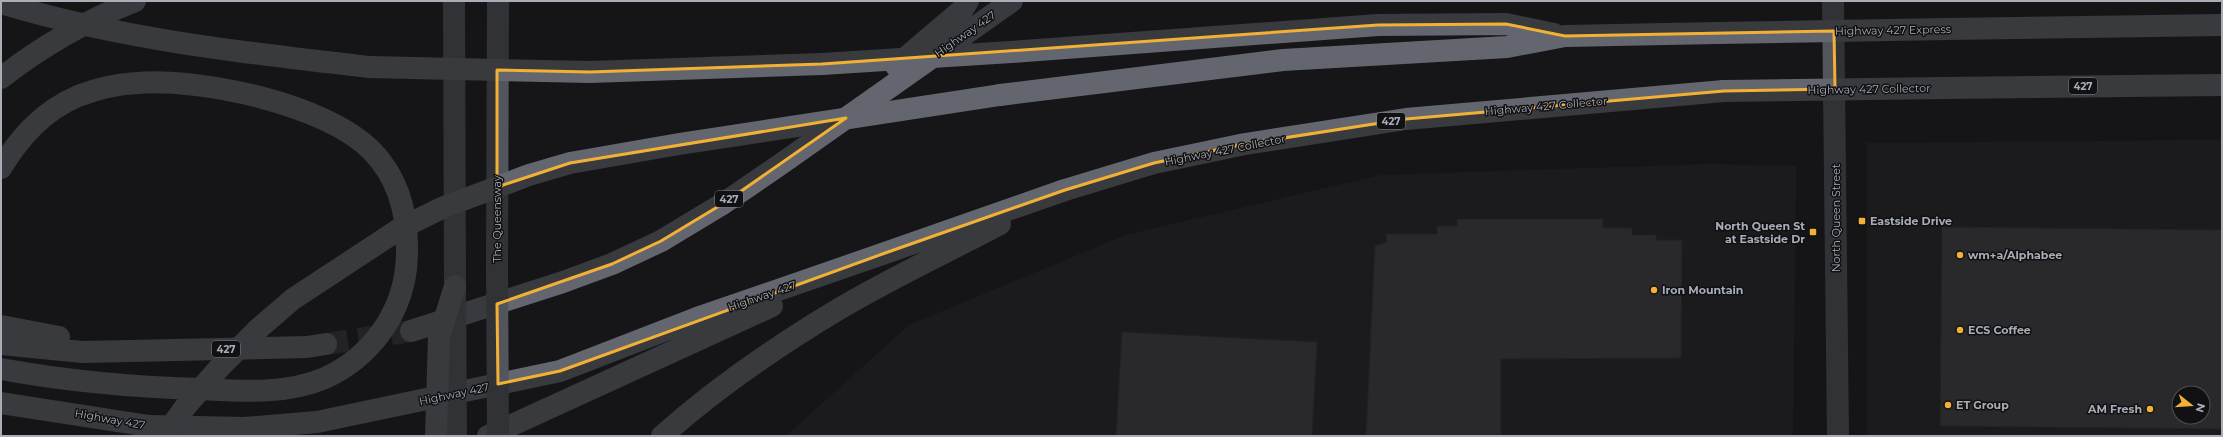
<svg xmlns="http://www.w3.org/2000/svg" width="2223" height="437" font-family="Montserrat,sans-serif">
<rect width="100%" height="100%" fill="#161618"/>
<!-- built -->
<path fill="#222225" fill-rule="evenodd" d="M2222 140V436H1867V143ZM2179 393H2203V417H2179Z
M1710 164 1796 166 1793 436H786L909 325 1126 235 1381 175Z"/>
<!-- building -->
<path fill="#404145" stroke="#303034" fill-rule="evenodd" d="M1457 219H1603V228H1632V235H1656V240H1682L1681 358 1501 359V436H1366L1375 246 1387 242 1386 234H1437V226H1457Z
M1942 227 2222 230V429L1940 426ZM2179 393H2203V417H2179Z
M1122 332 1317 342 1312 436H1116Z"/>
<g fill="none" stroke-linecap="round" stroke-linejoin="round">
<!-- highway-tunnel -->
<path stroke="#333438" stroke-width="22" stroke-dasharray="22 11" stroke-linecap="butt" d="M326 344 411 331"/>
<!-- major -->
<path stroke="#53555c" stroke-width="22" d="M454 1 455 286
M1833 1 1838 436
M497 270 498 1"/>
<!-- highway -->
<path stroke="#63666e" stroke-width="22" d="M1 3C120 39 246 53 369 67
M1946 29 2222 25
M1011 52 1378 25 1506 24 1554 34
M896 66 963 9 968 1
M590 72 822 64
M1944 88 2222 85
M1000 95 1283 60 1507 47 1565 36 1717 33
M1 168C20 137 43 111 78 96 96 89 117 84 137 83 201 78 326 104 372 151 403 183 410 226 406 269 400 317 369 358 325 378 286 395 239 391 199 389 132 387 67 381 1 369
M1 326 59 337
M411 331 563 282 612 264 661 241 724 203 781 164 1012 1
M1 344 83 352 307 347 326 344
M1 403 149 426 244 428 317 422 560 371 697 318 888 252 1065 190 1154 163 1245 144 1406 119 1724 91
M488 436 772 306
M662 436C716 388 777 346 839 309 891 278 947 252 1000 224"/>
<!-- major-bridge -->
<path stroke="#53555c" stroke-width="22" d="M497 270 498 436
M455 291 456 436"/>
<!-- highway-bridge -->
<path stroke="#63666e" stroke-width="22" d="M1717 33 1946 29
M822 64 1011 52
M369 67 590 72
M1 78C42 46 88 20 135 1
M1724 91 1944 88
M164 436 186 406 220 367 257 330 293 299 401 228 444 207 529 175 570 163 679 144 1000 95
M436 436 439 337 455 286"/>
</g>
<!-- marked area -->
<path d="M0 0H2223V437H0ZM1506 24 1565 36 1834 31 1835 89 1724 91 1406 119 1245 144 1154 163 1065 190 888 252 560 371 498 384 497 304 612 264 661 241 724 203 846 118 570 163 497 187V70L590 72 822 64 1378 25Z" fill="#161618" fill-opacity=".55" fill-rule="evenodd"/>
<path fill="none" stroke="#f2b134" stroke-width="3" stroke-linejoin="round" d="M1506 24 1565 36 1834 31 1835 89 1724 91 1406 119 1245 144 1154 163 1065 190 888 252 560 371 498 384 497 304 612 264 661 241 724 203 846 118 570 163 497 187V70L590 72 822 64 1378 25Z"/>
<!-- markers -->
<g fill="#f2b134" stroke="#111113" stroke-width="1.5">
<rect x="1858" y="217" width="8" height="8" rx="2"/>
<rect x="1809" y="228" width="8" height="8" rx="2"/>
<circle cx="1960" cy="255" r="4"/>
<circle cx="1654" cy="290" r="4"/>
<circle cx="1960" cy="330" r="4"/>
<circle cx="1948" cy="405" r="4"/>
<circle cx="2150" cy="409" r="4"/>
</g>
<g text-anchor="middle" stroke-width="3" stroke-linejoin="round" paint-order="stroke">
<!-- shield labels -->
<g fill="#111113" stroke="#7b7e86" stroke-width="1">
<rect x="2069" y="78" width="28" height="16" rx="3"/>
<rect x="1377" y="113" width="28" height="16" rx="3"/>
<rect x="715" y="191" width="28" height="16" rx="3"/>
<rect x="212" y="341" width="28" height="16" rx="3"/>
</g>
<g font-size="10" font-weight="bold" fill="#a8adb8">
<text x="2083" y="90">427</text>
<text x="1391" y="125">427</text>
<text x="729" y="203">427</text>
<text x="226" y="353">427</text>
</g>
<!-- street labels -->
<g font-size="11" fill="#a8adb8" stroke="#111113">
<text transform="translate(1893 30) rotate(-1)" y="4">Highway 427 Express</text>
<text transform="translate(965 34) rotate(-35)" y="4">Highway 427</text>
<text transform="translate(1869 89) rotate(-1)" y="4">Highway 427 Collector</text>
<text transform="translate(1546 106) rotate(-5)" y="4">Highway 427 Collector</text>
<text transform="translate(1225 150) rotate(-11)" y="4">Highway 427 Collector</text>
<text transform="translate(1836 218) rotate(-90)" y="4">North Queen Street</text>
<text transform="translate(497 219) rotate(-90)" y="4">The Queensway</text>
<text transform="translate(762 296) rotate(-19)" y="4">Highway 427</text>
<text transform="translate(454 394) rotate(-12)" y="4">Highway 427</text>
<text transform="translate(110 419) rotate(10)" y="4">Highway 427</text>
</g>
<!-- poi labels -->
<g font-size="11" font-weight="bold" fill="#a8adb8" stroke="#111113" text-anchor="start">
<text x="1870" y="225">Eastside Drive</text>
<text x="1805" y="230" text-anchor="end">North Queen St<tspan x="1805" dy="13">at Eastside Dr</tspan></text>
<text x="1968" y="259">wm+a/Alphabee</text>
<text x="1662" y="294">Iron Mountain</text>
<text x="1968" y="334">ECS Coffee</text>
<text x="1956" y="409">ET Group</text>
<text x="2142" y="413" text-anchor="end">AM Fresh</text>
</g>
</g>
<!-- border -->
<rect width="2223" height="437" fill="none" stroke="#a8adb8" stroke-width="4"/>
<!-- north arrow -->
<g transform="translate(2191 405) rotate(107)"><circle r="19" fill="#111113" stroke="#4d4f55"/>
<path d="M0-3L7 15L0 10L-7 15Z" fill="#f2b134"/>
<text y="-6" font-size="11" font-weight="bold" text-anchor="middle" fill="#a8adb8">N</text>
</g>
</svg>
